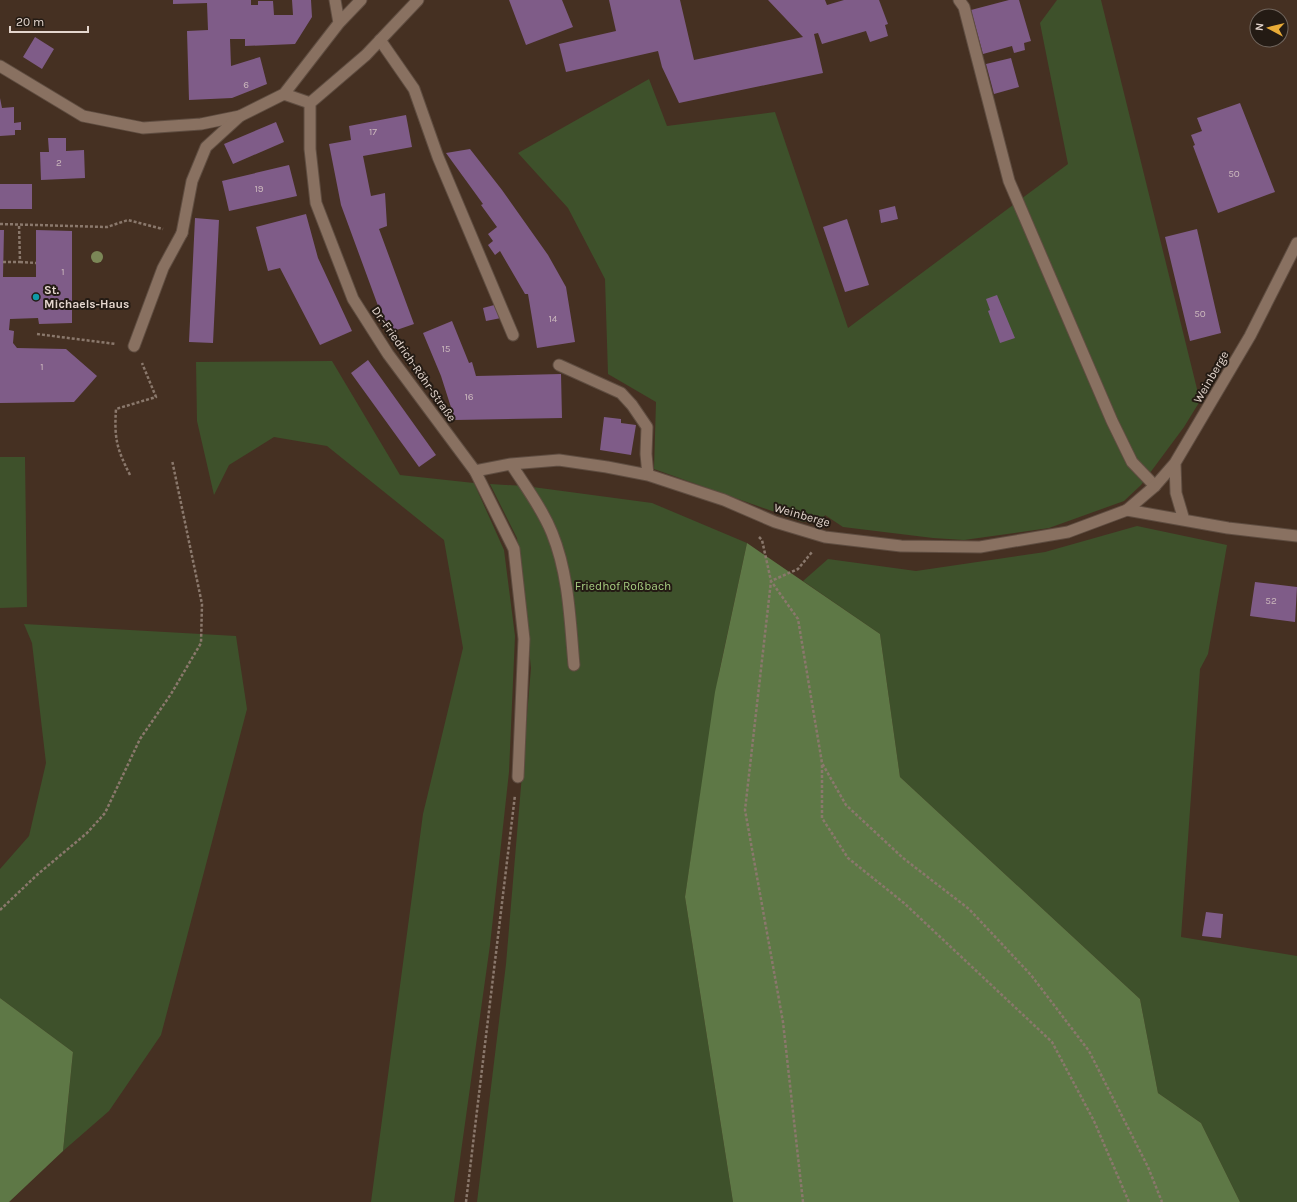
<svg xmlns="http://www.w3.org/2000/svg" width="1297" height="1202" font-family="Karla,sans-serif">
<rect width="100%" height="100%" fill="#453022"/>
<!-- green -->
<path fill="#3e512b" d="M1057 0H1101L1200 401 1184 427 1141 485 1124 501 1049 528 964 540 933 538 843 527 825 515 823 519 803 522 654 469 656 402 608 374 605 279 568 208 518 153 649 79 667 126 775 112 848 328 1068 164 1040 23Z
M332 361 400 475 474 483 504 550 515 636 509 772 490 945 454 1202H371L423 814 463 648 444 540 327 446 274 437 229 465 214 495 197 421 196 362Z
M0 457H25L27 607 0 608Z
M490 484 525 486 652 503 747 543 719 673 685 897 733 1202H477L506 964 531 668 517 538Z
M1137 526 1227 545 1208 654 1200 669 1181 937 1297 956V1202H1240L1201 1123 1158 1093 1140 999 900 777 880 634 803 581 828 559 916 571 1045 552Z
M24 624 236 636 247 709 161 1035 109 1111 63 1151 73 1052 0 998V869L29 836 46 763 32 643Z"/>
<!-- forest -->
<path fill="#5e7846" d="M747 543 880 634 900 777 1140 999 1158 1093 1201 1123 1240 1202H733L685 897 715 692Z
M0 998 73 1052 63 1151 9 1202H0Z"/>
<!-- building -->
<path fill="#7f5c88" d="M173 0H251V5H258V1H273L274 15H293L292 0H311L312 17 295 44 245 46V39H230L231 66 260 57 267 84 232 98 189 100 187 31 208 30 207 3 173 4Z
M509 0H562L573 27 526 45Z
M609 0H680L694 60 803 37 768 0H825L827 5 844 0H879L888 24 885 25 888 36 870 42 866 31 822 44 818 33 814 34 823 73 679 103 662 67 658 51 566 72 559 44 616 31Z
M1009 0H1019L1031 41 1024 43 1025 50 1014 53 1012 46 983 54 971 10Z
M35 37 54 49 42 69 23 57Z
M1011 58 1019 87 994 94 986 64Z
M0 98 2 108 14 107V123L21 122V130H15V135L0 136Z
M1240 103 1275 192 1218 213 1193 146 1195 145 1191 135 1202 131 1197 118Z
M406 115 412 147 363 156 371 196 385 193 387 226 379 229 414 324 388 333 341 205 329 144 351 140 349 126Z
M276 122 284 142 233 164 224 144Z
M48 138H66V151L84 150 85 178 41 180 40 152H49Z
M470 149 502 190 548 255 566 287 575 342 537 348 528 294H525L500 251 495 255 488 245 493 241 488 234 497 227 481 205 483 204 446 153Z
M289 165 297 196 229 211 222 181Z
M0 184H32V209H0Z
M895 206 898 219 881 223 879 210Z
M306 214 318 258 352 331 320 345 280 268 268 271 256 227Z
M195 218 219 220 213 343 189 342Z
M847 219 869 285 845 292 823 227Z
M1197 229 1221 333 1190 341 1165 237Z
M0 230H4L3 277H36V230L72 231V323L39 324 38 318 10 319 9 330 14 331 13 343 17 348 66 349 97 376 74 402 0 403Z
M997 295 1015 338 1000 343 988 311 990 310 986 299Z
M498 304 501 318 486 321 483 308Z
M452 321 469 363 472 362 476 376 561 374 562 418 455 420 441 376 423 333Z
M368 360 436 455 419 467 351 373Z
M604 417 621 419V423L636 425 631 455 600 450Z
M1255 582 1297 587 1295 622 1250 616Z
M1206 912 1223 914 1221 938 1202 936Z"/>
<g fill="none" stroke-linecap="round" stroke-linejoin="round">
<defs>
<path id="service" d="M959 0 964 7 1009 181 1112 421 1132 462 1155 486
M380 40 414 89 438 157 513 335
M0 66 83 116 143 128 201 124 240 116
M134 346 163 268 182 233
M559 365 621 393 632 405 647 427 646 454 648 475
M511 464C525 486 542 508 552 533 569 575 570 621 574 665
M475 471 511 464 559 460 607 467 648 475 724 500 775 522 825 537 901 546 980 547 1068 532 1127 510"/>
<path id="minor" d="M335 0 339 23
M284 94 310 103
M310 103V149L316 203 353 299 388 354 475 471 514 549 524 639 518 777
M310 103 366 55 418 0
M182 233 192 181 206 147 240 116 284 94 339 23 361 0
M1175 463 1176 493 1184 520
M1127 510 1155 486 1175 463 1250 336 1297 243
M1127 510 1228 528 1297 536"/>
</defs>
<!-- service casing -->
<use href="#service" stroke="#5f4d41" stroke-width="13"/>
<!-- minor casing -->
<use href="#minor" stroke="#5f4d41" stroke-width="13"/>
<!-- path -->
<path stroke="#8a786c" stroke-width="2.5" stroke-dasharray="3 2" stroke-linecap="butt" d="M0 224 107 227 128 220 163 229
M3 262H20L19 224
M20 262 36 263
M37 334 116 344
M130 475C117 449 114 439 116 409L156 397 142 363
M759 537 762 540 771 581 798 619 822 763 846 805 903 858 969 909 1031 975 1089 1051 1148 1167 1162 1202
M822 765V818L848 858 904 903 1052 1042 1094 1121 1129 1202
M0 910 38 874 87 833 105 813 140 739 171 694 201 643 202 604 172 460
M466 1202 515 795
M803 1202 783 1022 745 810 771 581 798 569 812 552"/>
<!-- service -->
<use href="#service" stroke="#897161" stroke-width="11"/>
<!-- minor -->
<use href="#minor" stroke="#897161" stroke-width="11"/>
</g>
<!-- trees -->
<circle fill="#7b8757" cx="97" cy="257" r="6"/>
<!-- markers -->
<circle fill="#0f9aa8" stroke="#241b14" stroke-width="1.5" cx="36" cy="297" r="4"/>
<g text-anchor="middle" stroke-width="4" stroke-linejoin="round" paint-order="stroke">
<!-- number labels -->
<g font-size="10" fill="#cbb8bc">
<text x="246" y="88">6</text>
<text x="373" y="135">17</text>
<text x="59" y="166">2</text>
<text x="1234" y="177">50</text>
<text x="259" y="192">19</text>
<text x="63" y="275">1</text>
<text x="1200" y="317">50</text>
<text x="553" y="322">14</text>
<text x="446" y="352">15</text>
<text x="42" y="370">1</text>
<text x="469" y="400">16</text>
<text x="1271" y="604">52</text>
</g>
<!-- poi labels -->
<g font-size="12" font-weight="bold" fill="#e4d6ce" stroke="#241b14" text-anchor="start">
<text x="44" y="294">St.<tspan x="44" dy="14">Michaels-Haus</tspan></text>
</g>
<!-- street labels -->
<g font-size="12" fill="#e4d6ce" stroke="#241b14">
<text transform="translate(414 364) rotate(55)" y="4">Dr.-Friedrich-Röhr-Straße</text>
<text transform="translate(1211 377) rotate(-60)" y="4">Weinberge</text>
<text transform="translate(802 515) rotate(16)" y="4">Weinberge</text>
</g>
<!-- park labels -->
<g font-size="12" fill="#a7ce82" stroke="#241b14">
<text x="623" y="590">Friedhof Roßbach</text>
</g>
</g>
<!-- north arrow -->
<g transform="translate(1269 28) rotate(277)"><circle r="19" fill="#241b14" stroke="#71665e"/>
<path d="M0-3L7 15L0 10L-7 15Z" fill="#e8ab37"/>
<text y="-6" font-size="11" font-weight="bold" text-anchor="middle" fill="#e4d6ce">N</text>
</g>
<!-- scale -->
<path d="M10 26v6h78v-6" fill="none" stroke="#e4d6ce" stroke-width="2"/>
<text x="16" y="26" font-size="12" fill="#e4d6ce" stroke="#241b14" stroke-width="3" paint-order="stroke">20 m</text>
</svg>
